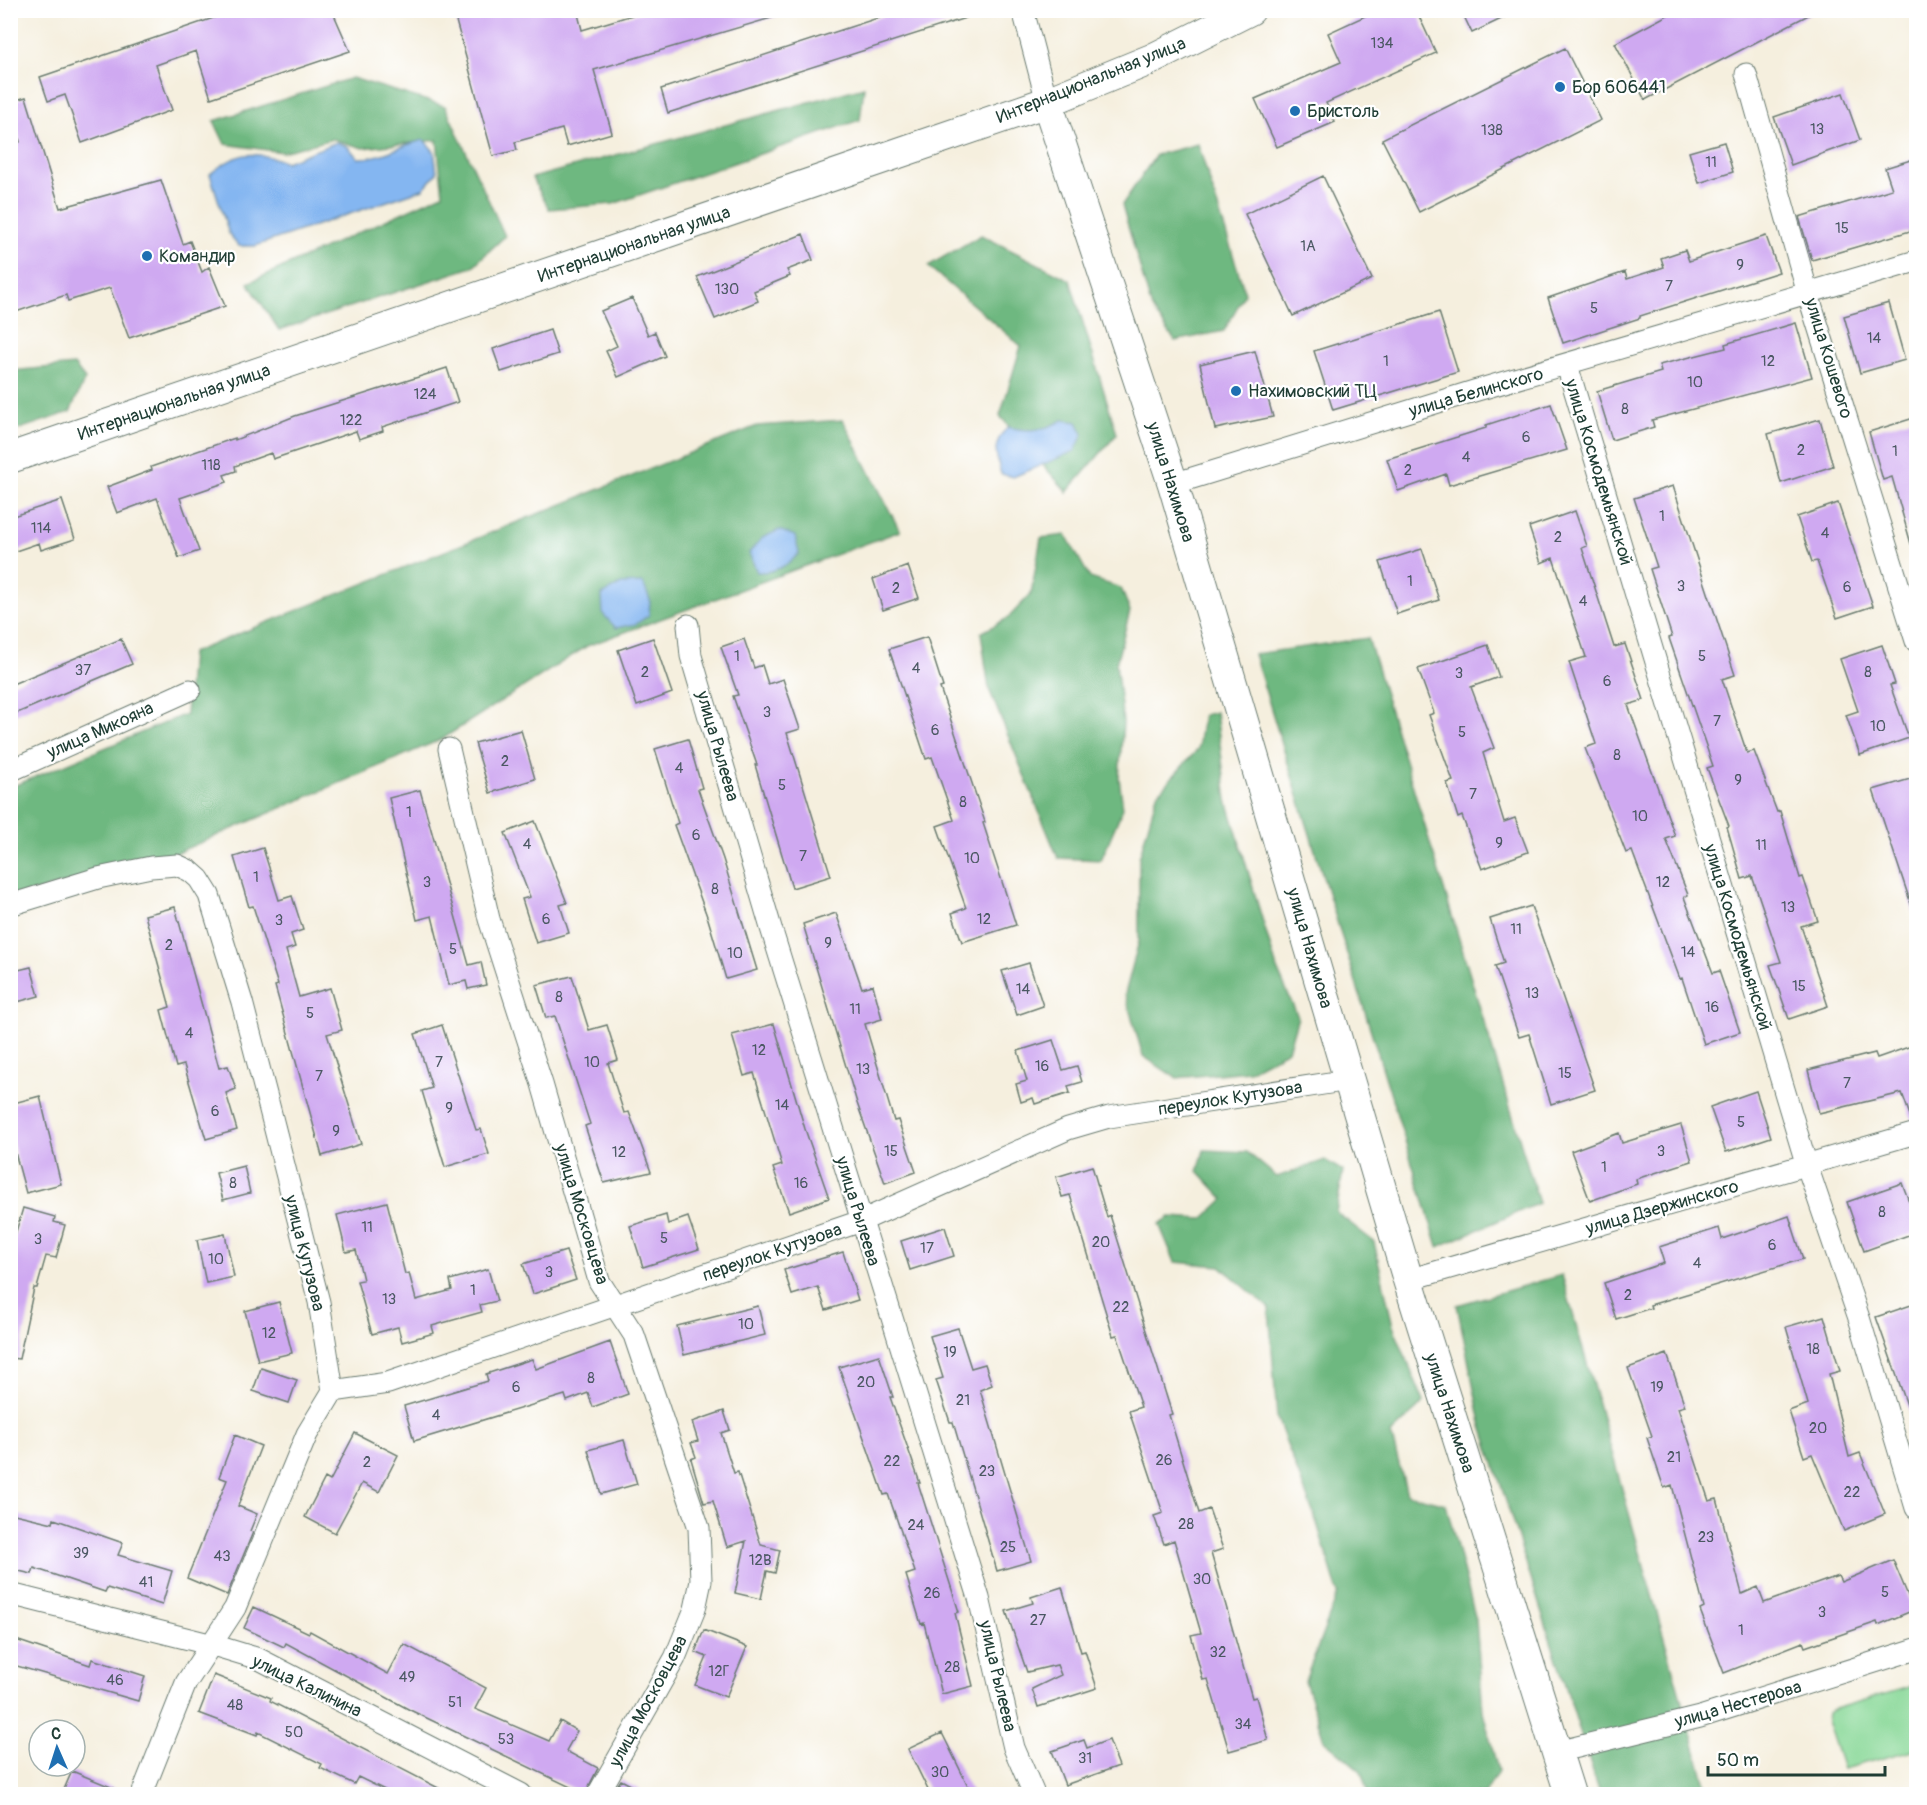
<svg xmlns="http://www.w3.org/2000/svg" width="1927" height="1805" font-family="Pangolin,sans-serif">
<rect width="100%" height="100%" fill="#fff"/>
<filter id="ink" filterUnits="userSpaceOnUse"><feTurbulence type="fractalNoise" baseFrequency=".0167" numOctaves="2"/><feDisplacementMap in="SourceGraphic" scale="12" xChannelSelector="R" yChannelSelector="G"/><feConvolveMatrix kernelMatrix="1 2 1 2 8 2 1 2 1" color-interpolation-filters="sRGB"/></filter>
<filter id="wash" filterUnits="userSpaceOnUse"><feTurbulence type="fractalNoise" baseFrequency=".008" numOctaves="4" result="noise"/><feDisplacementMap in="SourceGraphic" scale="24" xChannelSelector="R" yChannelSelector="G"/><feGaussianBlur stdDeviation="1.35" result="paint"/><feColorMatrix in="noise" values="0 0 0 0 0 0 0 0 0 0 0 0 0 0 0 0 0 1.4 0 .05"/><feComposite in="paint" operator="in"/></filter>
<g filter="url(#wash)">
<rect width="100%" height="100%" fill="#f5efde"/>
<!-- green -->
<path fill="#88d897" stroke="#548a66" stroke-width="1.5" d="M1916 1685V1749L1843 1769 1827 1721 1828 1713 1834 1709Z"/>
<!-- forest -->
<path fill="#6eb880" stroke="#467a5a" stroke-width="1.5" d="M352 78 445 106 505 236 472 267 279 330 248 283 443 194 437 140 363 148 333 139 282 152 225 144 214 121Z
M864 87 860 120 613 204 549 209 532 178Z
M1198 144 1245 293 1224 331 1175 341 1152 309 1122 205 1156 155Z
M981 235 1070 280 1117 434 1067 492 1000 416 1021 346 928 266Z
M74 365 85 379 70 412 11 432V371Z
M843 420 900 531 587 646 442 739 176 853 11 898V787L186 714 191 653 757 426Z
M1066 535 1090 578 1121 588 1130 611 1116 664 1123 722 1119 778 1123 808 1101 860 1058 858 989 689 981 633 1008 618 1031 594 1041 538Z
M1368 638 1539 1203 1438 1247 1254 654Z
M1216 712 1227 800 1277 969 1298 1017 1288 1050 1249 1071 1176 1078 1143 1056 1125 994 1139 941V858L1157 794 1198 749 1203 715Z
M1204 1150 1247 1152 1277 1177 1325 1160 1343 1171 1336 1212 1374 1242 1393 1326 1424 1402 1391 1434 1407 1494 1446 1504 1476 1620 1483 1711 1498 1771 1485 1794H1368L1361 1771 1324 1740 1305 1681 1338 1593 1317 1523 1277 1418 1269 1308 1220 1266 1175 1262 1159 1224 1170 1217 1203 1219 1224 1199 1198 1171Z
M1562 1275 1708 1794H1600L1481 1423 1457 1305Z"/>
<!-- water -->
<path fill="#84b6f1" stroke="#527a92" stroke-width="1.5" d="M424 140 434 151 437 173 423 189 255 246H239L229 234 210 174C238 151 253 150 286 162L337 142 347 146 358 158C381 159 402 144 424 140Z
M1063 420 1077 422 1083 434 1075 451 1013 477 1001 474C995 453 992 443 1008 427 1030 432 1043 431 1063 420Z
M779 530 795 536 799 553C788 566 775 573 757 572L749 553 762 538Z
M643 583 650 600 649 615 636 624 616 628 603 614 602 595 621 584Z"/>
<g id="blocks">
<!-- building -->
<path fill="#cfa9f1" d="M237 10H332L350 51 211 98 196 51 156 65 172 110 82 143 65 95 48 101 40 77Z
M453 10H577L582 30 649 10H777L778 16 594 70 612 133 567 146 562 129 515 142 517 150 493 156Z
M902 10H975V15L668 113 661 89Z
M1378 10H1416L1436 53 1326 103 1335 122 1277 147 1255 99 1341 62 1328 33Z
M1461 10H1520L1472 33Z
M1677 10H1818L1645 100 1615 43Z
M1565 48 1601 120 1419 212 1382 139Z
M1843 93 1860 140 1791 165 1774 117Z
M26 97 60 208 161 180 183 244 190 241 202 272 209 267 225 306 129 338 110 288 68 301 66 295 10 314V144L20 142 10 102Z
M1724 142 1733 172 1699 183 1689 152Z
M1917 158V229L1812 260 1799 217 1892 189 1885 168Z
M1323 176 1372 279 1293 316 1245 214Z
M803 234 813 260 787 270 790 276 754 291 758 301 715 319 697 277Z
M1766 236 1779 272 1640 316V318L1563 343 1548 298 1625 272 1627 279 1664 267 1661 258 1685 250 1689 261Z
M632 298 648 335 655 332 665 356 618 377 606 351 617 346 601 311Z
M1889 303 1905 360 1860 373 1844 316Z
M1439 312 1458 372 1333 410 1314 351Z
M1796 323 1812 377 1652 420 1654 427 1612 440 1597 391 1661 372 1659 365 1726 348 1725 344Z
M550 330 558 354 501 372 493 349Z
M1255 351 1273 417 1215 429 1200 364Z
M447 368 458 402 382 427 383 431 359 439 356 431 273 459 271 453 235 466 236 471 224 475 227 482 180 498 199 551 179 558 157 498 117 513 107 487 152 470 151 467 235 438V440L295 416Z
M1551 404 1567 450 1449 485 1446 474 1398 491 1387 459 1486 428V425Z
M1917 417V544H1911L1892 477 1883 480 1869 432Z
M1820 419 1833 466 1781 483 1768 434Z
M1673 486 1735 675 1722 679 1747 753 1754 751 1777 812 1780 811 1800 878 1803 877 1818 921 1801 926 1828 1006 1789 1019 1770 965 1781 962 1752 876 1742 879 1727 827 1729 826 1707 768 1713 766 1669 638 1672 637 1650 569 1657 567 1634 498Z
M62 500 75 539 41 550 39 543 10 553V517Z
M1838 503 1873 606 1837 618 1817 561 1812 562 1797 517Z
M1575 511 1587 546 1582 548 1614 647 1625 644 1644 700 1628 705 1675 836 1666 839 1688 895 1684 897 1713 973 1719 971 1740 1032 1704 1044 1682 978 1680 979 1632 851 1626 853 1585 748 1596 744 1569 662 1586 657 1553 558 1541 563 1529 527Z
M1422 549 1439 600 1397 614 1380 562Z
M908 566 919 598 883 610 873 579Z
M927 637 943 687 940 688 985 822 983 823 1016 925 962 942 952 913 966 908 937 826 954 820 932 757 926 759 889 649Z
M653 638 672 693 637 706 618 650Z
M121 639 132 664 10 716V685Z
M744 639 754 668 762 665 768 684 783 679 800 729 787 733 831 876 792 888 755 765H757L733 696 738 695 721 647Z
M1488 645 1499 677 1471 687 1494 748 1483 753 1504 822 1515 818 1528 852 1482 869 1462 816 1458 818 1447 783 1453 781 1429 715 1434 713 1418 669Z
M1882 645 1895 684 1890 685 1909 738 1860 755 1846 715 1858 711 1840 659Z
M521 730 535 779 490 793 475 743Z
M688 739 702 788 698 789 723 859 757 970 726 979 708 919 674 825 678 823 655 749Z
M1917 777V912L1914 913 1873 790Z
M420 790 469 965 481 962 486 985 468 989 466 981 449 985 432 916 417 920 389 798Z
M535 821 567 903 560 905 569 933 536 943 522 899 530 897 505 833Z
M263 848 279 900 292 896 303 930 291 934 295 947 286 950 299 997 330 988 342 1030 327 1034 361 1144 322 1156 275 986 278 985 253 906 249 907 234 857Z
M1531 906 1595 1090 1551 1104 1529 1034 1519 1037 1495 966 1504 963 1490 919Z
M175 907 219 1068 228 1066 236 1089 226 1093 237 1130 206 1139 184 1065 176 1067 161 1010 170 1007 145 915Z
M836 913 862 988 873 985 882 1019 865 1024 894 1121 898 1120 916 1172 885 1183 857 1103 803 924Z
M1029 963 1043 1006 1017 1015 1002 971Z
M31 967 39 996 10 1004V972Z
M572 976 589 1030 607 1025 618 1060 608 1063 624 1113 629 1112 651 1172 604 1183 585 1126 590 1124 555 1016 546 1018 536 985Z
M774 1024 805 1129 829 1198 789 1212 773 1168 782 1165 754 1073 744 1076 732 1035Z
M442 1025 476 1130 481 1129 489 1154 445 1167 422 1091 432 1088 415 1034Z
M1053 1040 1063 1070 1077 1066 1082 1082 1068 1086 1070 1093 1035 1104 1033 1098 1021 1102 1016 1084 1027 1081 1018 1051Z
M1917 1044V1121H1912L1902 1093 1819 1113 1808 1070 1875 1053 1877 1058Z
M1756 1091 1771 1137 1726 1152 1710 1107Z
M40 1096 61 1184 26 1193 10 1134V1104Z
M1681 1125 1692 1161 1636 1179 1637 1184 1590 1201 1571 1151 1619 1133 1622 1143Z
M244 1166 250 1193 223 1200 216 1173Z
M1092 1166 1107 1217 1110 1215 1172 1414 1169 1415 1199 1513 1209 1509 1223 1549 1211 1553 1252 1698 1256 1697 1268 1740 1229 1751 1208 1679 1203 1680 1191 1635 1201 1633 1174 1540 1164 1544 1154 1516 1163 1513 1129 1411 1141 1407 1117 1335 1113 1336 1070 1195 1062 1197 1056 1177Z
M1902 1183 1917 1222V1232L1864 1251 1847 1202Z
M387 1202 405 1274 409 1273 416 1300 452 1290 450 1280 488 1269 497 1301 480 1305 482 1312 432 1326 434 1333 402 1342 398 1327 372 1334 357 1281 363 1280 356 1250 346 1252 337 1215Z
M23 1208 55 1217 54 1222 65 1225 56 1258 46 1256 37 1288H34L19 1359 10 1358V1252Z
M666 1215 668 1224 688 1217 699 1249 643 1267 630 1226Z
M1789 1216 1803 1259 1650 1305 1651 1308 1616 1319 1604 1283 1664 1263 1659 1247 1719 1228 1722 1239Z
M945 1227 954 1256 910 1270 901 1241Z
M225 1234 234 1277 206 1283 197 1240Z
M566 1251 576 1280 533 1294 523 1264Z
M843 1252 858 1300 826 1310 818 1287 792 1295 784 1270Z
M279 1302 292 1353 258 1361 245 1311Z
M1917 1303V1421L1913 1422 1876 1317Z
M758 1306 765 1335 684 1355 677 1326Z
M1824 1316 1840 1371 1829 1374 1849 1457 1860 1453 1885 1514 1844 1531 1812 1454 1804 1457 1789 1411 1808 1404 1786 1327Z
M958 1328 971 1368 985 1364 992 1385 980 1390 1031 1561 997 1571 953 1422H950L936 1380 943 1378 930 1336Z
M610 1342 628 1394 593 1407 588 1393 567 1401 565 1395 414 1441 404 1406 488 1381 486 1374 532 1359 536 1369Z
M1667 1354 1685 1406 1678 1408 1709 1501 1717 1499 1742 1594 1758 1587 1764 1603 1838 1576 1841 1582 1893 1560 1914 1610 1878 1625 1877 1622 1805 1647 1803 1642 1724 1673 1700 1610 1704 1608 1672 1485 1664 1488 1647 1438 1652 1436 1628 1368Z
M879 1355 893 1397H890L920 1483H918L959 1612 955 1613 973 1686 942 1694 924 1623 921 1624 906 1575 915 1572 888 1494 884 1495 839 1367Z
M261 1368 297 1380 289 1403 253 1391Z
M724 1411 730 1430 721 1433 734 1473 738 1472 761 1545 780 1550 775 1573 767 1571 761 1599 735 1593 746 1541 727 1547 713 1501 704 1503 691 1459 696 1457 691 1443 698 1441 692 1422Z
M355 1433 398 1455 379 1492 362 1483 335 1533 305 1517 325 1478 330 1481Z
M235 1435 261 1446 238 1506 257 1514 250 1531 253 1532 227 1595 187 1578 227 1480 219 1477Z
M624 1440 637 1484 601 1494 588 1450Z
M10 1513 53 1523 54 1519 123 1543 118 1555 172 1571 162 1605 107 1588 105 1592 34 1568 32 1574 10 1569Z
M1062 1587 1081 1652 1085 1651 1097 1688 1038 1707 1032 1689 1061 1675 1057 1665 1027 1672 1006 1611 1033 1603 1031 1597Z
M254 1607 309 1633 310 1631 388 1674 404 1644 486 1688 475 1709 549 1741 560 1721 577 1731 566 1751 598 1768 585 1794 410 1710 286 1643 284 1647 244 1628Z
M704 1630 747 1647 726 1697 695 1685 707 1657 695 1652Z
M10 1638 90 1665 92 1659 145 1676 138 1701 10 1664Z
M214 1675 271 1698 270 1701 450 1794H393L358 1777 354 1784 320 1768 322 1764 258 1732 257 1735 199 1713Z
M942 1733 972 1794H930L908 1749Z
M1084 1740 1087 1748 1109 1740 1119 1766 1065 1785 1052 1751Z
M72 1771 128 1794H62Z
M621 1780 648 1794H612Z"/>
</g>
</g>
<g filter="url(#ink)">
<use href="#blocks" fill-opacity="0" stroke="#6a7b70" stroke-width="1.5"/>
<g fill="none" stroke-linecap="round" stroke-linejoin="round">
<defs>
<path id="minor" d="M1023 10 1047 102
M1746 74 1808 294 1916 641
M1567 365 1807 1166 1860 1321 1916 1508
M1173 484 1474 391 1916 261
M688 625 691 656 771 928 979 1598 1014 1748 1034 1794
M449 749 489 919 542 1084 599 1281 634 1335 699 1528 701 1581 695 1609 675 1658 598 1794
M10 771 190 690
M10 905 98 878 151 867 177 865 190 871 199 879 209 895 242 1002 268 1102 319 1302 333 1391 307 1434 235 1608 186 1683 142 1794
M1408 1280 1916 1133
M333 1391 388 1383 861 1221 1068 1129 1109 1117 1349 1080
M10 1594 213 1645 259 1659 521 1794
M1557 1752 1700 1717 1916 1649"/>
<path id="secondary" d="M1047 102 1173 484 1408 1280 1570 1794
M10 458 1047 102 1152 59 1250 10"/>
</defs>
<!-- minor casing -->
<use href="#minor" stroke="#6a7b70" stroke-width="23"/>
<!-- secondary casing -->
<use href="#secondary" stroke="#6a7b70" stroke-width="32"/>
<!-- minor -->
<use href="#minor" stroke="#fff" stroke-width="21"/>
<!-- secondary -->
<use href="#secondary" stroke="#fff" stroke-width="30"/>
</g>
</g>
<!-- markers -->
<g fill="#1f6fb2" stroke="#fff" stroke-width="2">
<circle cx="1560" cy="87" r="6"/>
<circle cx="1295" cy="111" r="6"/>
<circle cx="147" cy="256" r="6"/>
<circle cx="1236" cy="391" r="6"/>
</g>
<g text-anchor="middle" stroke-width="4.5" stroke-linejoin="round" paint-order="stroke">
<!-- number labels -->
<g font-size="15" fill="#4b5863">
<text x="1382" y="48">134</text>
<text x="1817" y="134">13</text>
<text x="1492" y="135">138</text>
<text x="1711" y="167">11</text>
<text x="1842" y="233">15</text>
<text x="1308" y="251">1А</text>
<text x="1740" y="270">9</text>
<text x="1669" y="291">7</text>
<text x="727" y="294">130</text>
<text x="1594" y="313">5</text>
<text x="1874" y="343">14</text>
<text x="1386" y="366">1</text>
<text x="1768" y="366">12</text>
<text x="1695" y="387">10</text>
<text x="425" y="399">124</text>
<text x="1625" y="414">8</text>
<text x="351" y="425">122</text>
<text x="1526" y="442">6</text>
<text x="1801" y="455">2</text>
<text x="1895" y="456">1</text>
<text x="1466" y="462">4</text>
<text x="211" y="470">118</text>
<text x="1408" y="475">2</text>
<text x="1662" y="521">1</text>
<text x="41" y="533">114</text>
<text x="1825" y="538">4</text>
<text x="1558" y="542">2</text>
<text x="1410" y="586">1</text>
<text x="1681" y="591">3</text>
<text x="1847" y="592">6</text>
<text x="896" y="593">2</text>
<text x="1583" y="606">4</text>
<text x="737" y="661">1</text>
<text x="1702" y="661">5</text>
<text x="916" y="673">4</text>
<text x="83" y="675">37</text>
<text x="645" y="677">2</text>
<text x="1868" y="677">8</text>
<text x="1459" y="678">3</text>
<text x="1607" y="686">6</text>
<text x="767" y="717">3</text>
<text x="1717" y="726">7</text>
<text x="1878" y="731">10</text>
<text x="935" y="735">6</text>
<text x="1462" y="737">5</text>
<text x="1617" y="760">8</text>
<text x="505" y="766">2</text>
<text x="679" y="773">4</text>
<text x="1738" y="785">9</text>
<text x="782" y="790">5</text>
<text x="1473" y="799">7</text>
<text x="963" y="807">8</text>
<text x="409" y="817">1</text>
<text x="1640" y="821">10</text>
<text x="696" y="840">6</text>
<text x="1499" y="848">9</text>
<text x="527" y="849">4</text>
<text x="1761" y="850">11</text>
<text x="803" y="861">7</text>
<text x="972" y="863">10</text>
<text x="256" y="882">1</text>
<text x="427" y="887">3</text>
<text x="1663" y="887">12</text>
<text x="715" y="894">8</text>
<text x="1788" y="912">13</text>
<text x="546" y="924">6</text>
<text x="984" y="924">12</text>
<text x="279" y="925">3</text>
<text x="1516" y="934">11</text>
<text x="828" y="948">9</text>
<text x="169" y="950">2</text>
<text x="453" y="954">5</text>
<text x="1688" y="957">14</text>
<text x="735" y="958">10</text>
<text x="1799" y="991">15</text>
<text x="1023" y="994">14</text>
<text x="1532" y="998">13</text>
<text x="559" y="1002">8</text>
<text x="1712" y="1012">16</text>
<text x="855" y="1014">11</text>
<text x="310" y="1018">5</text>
<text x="189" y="1038">4</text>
<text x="759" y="1055">12</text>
<text x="439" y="1067">7</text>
<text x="592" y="1067">10</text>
<text x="1042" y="1071">16</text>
<text x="863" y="1074">13</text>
<text x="1565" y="1078">15</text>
<text x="319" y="1081">7</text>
<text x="1847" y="1088">7</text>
<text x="782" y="1110">14</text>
<text x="449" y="1113">9</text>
<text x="215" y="1116">6</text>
<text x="1741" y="1127">5</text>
<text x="336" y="1136">9</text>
<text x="891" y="1156">15</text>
<text x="1661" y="1156">3</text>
<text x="619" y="1157">12</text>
<text x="1604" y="1172">1</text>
<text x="233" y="1188">8</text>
<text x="801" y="1188">16</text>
<text x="1882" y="1217">8</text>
<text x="367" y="1232">11</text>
<text x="664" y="1243">5</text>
<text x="38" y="1244">3</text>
<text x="1101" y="1247">20</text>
<text x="1772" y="1250">6</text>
<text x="927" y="1253">17</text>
<text x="216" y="1264">10</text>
<text x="1697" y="1268">4</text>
<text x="549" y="1277">3</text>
<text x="473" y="1295">1</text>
<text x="1628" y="1300">2</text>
<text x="389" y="1304">13</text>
<text x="1121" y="1312">22</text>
<text x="746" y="1329">10</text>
<text x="269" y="1338">12</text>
<text x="1813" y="1354">18</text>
<text x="950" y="1357">19</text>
<text x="591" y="1383">8</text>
<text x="866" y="1387">20</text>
<text x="516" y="1392">6</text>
<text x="1657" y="1392">19</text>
<text x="963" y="1405">21</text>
<text x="436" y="1420">4</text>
<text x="1818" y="1433">20</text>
<text x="1674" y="1462">21</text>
<text x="1164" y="1465">26</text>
<text x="892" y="1466">22</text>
<text x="367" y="1467">2</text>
<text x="987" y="1476">23</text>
<text x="1852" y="1497">22</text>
<text x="1186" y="1529">28</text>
<text x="916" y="1530">24</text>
<text x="1706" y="1542">23</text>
<text x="1008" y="1552">25</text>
<text x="81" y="1558">39</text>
<text x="222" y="1561">43</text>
<text x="760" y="1565">12В</text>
<text x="1202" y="1584">30</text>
<text x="146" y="1587">41</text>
<text x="1885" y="1597">5</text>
<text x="932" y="1598">26</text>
<text x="1822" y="1617">3</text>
<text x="1038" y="1625">27</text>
<text x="1741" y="1635">1</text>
<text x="1218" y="1657">32</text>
<text x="952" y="1672">28</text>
<text x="719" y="1676">12Г</text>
<text x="407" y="1682">49</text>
<text x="115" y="1685">46</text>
<text x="455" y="1707">51</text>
<text x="235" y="1710">48</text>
<text x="1243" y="1729">34</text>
<text x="294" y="1737">50</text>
<text x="506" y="1744">53</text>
<text x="1085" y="1763">31</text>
<text x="940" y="1777">30</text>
</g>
<!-- street labels -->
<g font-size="18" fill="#1f3d34" stroke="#fff">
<text transform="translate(1091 80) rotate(-22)" y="6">Интернациональная улица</text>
<text transform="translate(634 244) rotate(-19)" y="6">Интернациональная улица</text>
<text transform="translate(1829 358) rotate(73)" y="6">улица Кошевого</text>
<text transform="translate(1476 392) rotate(-16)" y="6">улица Белинского</text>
<text transform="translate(174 402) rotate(-19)" y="6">Интернациональная улица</text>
<text transform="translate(1599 472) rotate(73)" y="6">улица Космодемьянской</text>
<text transform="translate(1171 482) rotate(73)" y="6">улица Нахимова</text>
<text transform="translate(100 730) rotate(-24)" y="6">улица Микояна</text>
<text transform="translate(718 746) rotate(74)" y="6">улица Рылеева</text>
<text transform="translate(1738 937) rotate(73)" y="6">улица Космодемьянской</text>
<text transform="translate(1310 948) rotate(74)" y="6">улица Нахимова</text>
<text transform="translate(1230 1098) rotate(-9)" y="6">переулок Кутузова</text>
<text transform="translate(1662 1207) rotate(-16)" y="6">улица Дзержинского</text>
<text transform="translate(858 1211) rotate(73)" y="6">улица Рылеева</text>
<text transform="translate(582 1214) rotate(73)" y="6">улица Московцева</text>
<text transform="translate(772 1252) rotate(-19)" y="6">переулок Кутузова</text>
<text transform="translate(305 1253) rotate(76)" y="6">улица Кутузова</text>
<text transform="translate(1450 1413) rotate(72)" y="6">улица Нахимова</text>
<text transform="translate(998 1676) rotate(77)" y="6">улица Рылеева</text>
<text transform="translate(307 1686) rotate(26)" y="6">улица Калинина</text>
<text transform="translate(648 1701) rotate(-62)" y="6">улица Московцева</text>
<text transform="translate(1738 1704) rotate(-16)" y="6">улица Нестерова</text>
</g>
<!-- poi labels -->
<g font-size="18" fill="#1f3d34" stroke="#fff" text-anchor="start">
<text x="1572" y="93">Бор 606441</text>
<text x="1307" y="117">Бристоль</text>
<text x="159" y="262">Командир</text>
<text x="1248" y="397">Нахимовский ТЦ</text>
</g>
</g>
<!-- margin -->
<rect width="1927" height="1805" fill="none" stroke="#fff" stroke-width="36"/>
<!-- north arrow -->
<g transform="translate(57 1748) rotate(357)"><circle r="28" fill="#ffffff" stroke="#a5b1ae" stroke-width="1.5"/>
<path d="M0-4.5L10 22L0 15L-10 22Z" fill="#1f6fb2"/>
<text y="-9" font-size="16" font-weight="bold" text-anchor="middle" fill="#1f3d34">С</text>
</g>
<!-- scale -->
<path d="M1708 1766v9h177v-9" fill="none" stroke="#1f3d34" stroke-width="3"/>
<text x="1717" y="1766" font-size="18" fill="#1f3d34" stroke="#ffffff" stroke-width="4.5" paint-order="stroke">50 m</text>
</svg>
